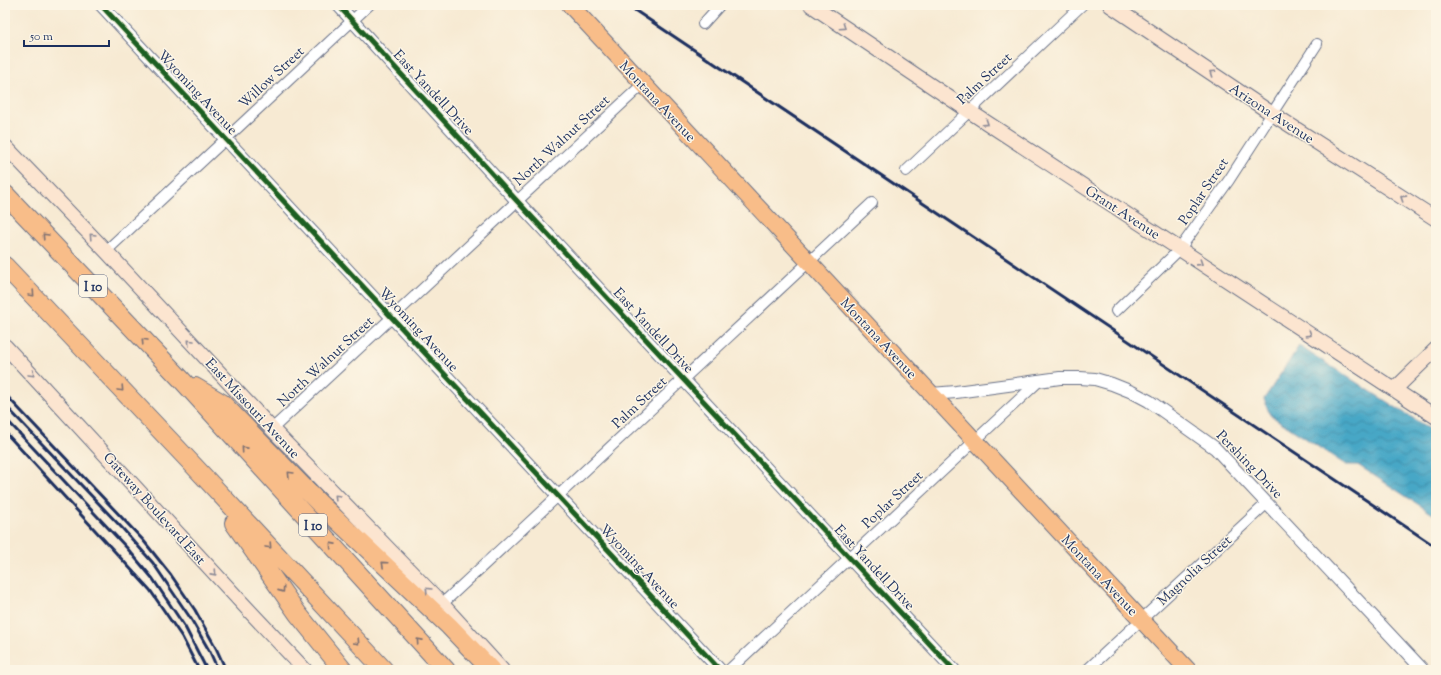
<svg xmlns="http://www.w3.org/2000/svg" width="1441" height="675" font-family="'Sorts Mill Goudy',serif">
<defs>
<pattern id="water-waves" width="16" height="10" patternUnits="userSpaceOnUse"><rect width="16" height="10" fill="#47a7c6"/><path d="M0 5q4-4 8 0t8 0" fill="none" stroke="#3a88a4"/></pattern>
</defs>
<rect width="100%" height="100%" fill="#fcf5e5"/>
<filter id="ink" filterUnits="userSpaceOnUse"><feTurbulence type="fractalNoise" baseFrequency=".025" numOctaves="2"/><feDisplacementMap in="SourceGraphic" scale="8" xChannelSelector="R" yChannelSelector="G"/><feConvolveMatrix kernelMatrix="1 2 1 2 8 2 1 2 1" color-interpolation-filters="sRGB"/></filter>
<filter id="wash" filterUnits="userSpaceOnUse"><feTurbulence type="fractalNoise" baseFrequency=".012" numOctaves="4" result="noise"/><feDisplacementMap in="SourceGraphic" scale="16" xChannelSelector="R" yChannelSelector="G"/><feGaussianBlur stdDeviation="0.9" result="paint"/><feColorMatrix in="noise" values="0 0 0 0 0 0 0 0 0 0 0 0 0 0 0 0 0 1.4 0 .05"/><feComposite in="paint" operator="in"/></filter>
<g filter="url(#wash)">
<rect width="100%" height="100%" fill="#f7ead3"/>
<!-- water -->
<path fill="url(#water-waves)" stroke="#316b92" d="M1299 346 1436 433V516L1358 465H1346L1270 415 1264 399Z"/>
</g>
<g filter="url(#ink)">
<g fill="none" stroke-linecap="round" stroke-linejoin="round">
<defs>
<path id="minor" d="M703 24 720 5
M906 171 1082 5
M106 251 369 5
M1116 311 1179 250 1229 180 1317 44
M272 429 643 84
M442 604 872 203
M729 670 1039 381
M1087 670 1267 503"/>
<path id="tertiary" d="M101 5 720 670
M338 5 517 201 954 670
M931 394 956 392 1060 378H1080L1095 379 1112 384 1132 392 1149 401 1215 448 1423 670"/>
<path id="secondary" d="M811 5 969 111 1436 417
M1110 5 1271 113 1436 219
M5 146 106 251 272 429 442 604 502 670
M5 346 242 603 305 670
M1395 389 1436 349"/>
<path id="primary" d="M570 5 1188 670"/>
<path id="motorway" d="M5 194 181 379 446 670
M5 266 195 467 384 670
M195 387 222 403 319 503 449 626 491 670
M234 523 298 614 343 670"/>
</defs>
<!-- minor casing -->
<use href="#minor" stroke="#687087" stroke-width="12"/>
<!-- tertiary casing -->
<use href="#tertiary" stroke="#687087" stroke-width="14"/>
<!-- secondary casing -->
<use href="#secondary" stroke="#687087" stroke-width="16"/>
<!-- primary casing -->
<use href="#primary" stroke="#687087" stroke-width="18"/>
<!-- motorway casing -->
<use href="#motorway" stroke="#687087" stroke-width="20"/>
<!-- minor -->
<use href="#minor" stroke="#fff" stroke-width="10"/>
<!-- tertiary -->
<use href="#tertiary" stroke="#fff" stroke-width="12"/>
<!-- secondary -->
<use href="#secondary" stroke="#fce5d0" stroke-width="14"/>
<!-- primary -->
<use href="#primary" stroke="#f8bd89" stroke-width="16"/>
<!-- motorway -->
<use href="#motorway" stroke="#f8bd89" stroke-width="18"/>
<!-- rail -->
<path stroke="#1b2f5e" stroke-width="3" d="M627 5 1436 547
M5 394 143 540 171 575 195 610 216 648 226 670
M5 405 123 529 153 563 191 619 210 652 218 670
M5 418 127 548 153 579 185 627 207 670
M5 432 150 590 182 637 199 670"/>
<defs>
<path id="cycleway" d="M101 5 720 670
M338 5 517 201 954 670"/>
</defs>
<!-- cycleway casing -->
<use href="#cycleway" stroke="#fcf5e5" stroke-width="8"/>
<!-- cycleway -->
<use href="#cycleway" stroke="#1b5e20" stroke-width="5"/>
</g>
<!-- one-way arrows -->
<defs><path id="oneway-chevron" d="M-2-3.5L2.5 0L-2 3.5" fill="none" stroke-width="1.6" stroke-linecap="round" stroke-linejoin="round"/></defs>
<g stroke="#8c8a97">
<use href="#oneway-chevron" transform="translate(843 27) rotate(34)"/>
<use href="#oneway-chevron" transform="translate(1212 73) rotate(-146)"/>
<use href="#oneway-chevron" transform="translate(986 123) rotate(33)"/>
<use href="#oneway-chevron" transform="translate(1403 198) rotate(-147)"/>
<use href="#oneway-chevron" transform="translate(92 236) rotate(-134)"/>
<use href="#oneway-chevron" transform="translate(1200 263) rotate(33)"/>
<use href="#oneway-chevron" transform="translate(1309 334) rotate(33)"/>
<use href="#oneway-chevron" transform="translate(190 342) rotate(-133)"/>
<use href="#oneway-chevron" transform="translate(32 374) rotate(47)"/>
<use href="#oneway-chevron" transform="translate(337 497) rotate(-134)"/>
<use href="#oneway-chevron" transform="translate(214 573) rotate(48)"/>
<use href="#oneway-chevron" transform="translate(428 590) rotate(-134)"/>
</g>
<g stroke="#7e6f71">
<use href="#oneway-chevron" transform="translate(45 236) rotate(-133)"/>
<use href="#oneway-chevron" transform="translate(32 294) rotate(47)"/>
<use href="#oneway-chevron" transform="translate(144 341) rotate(-133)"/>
<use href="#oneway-chevron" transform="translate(121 389) rotate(47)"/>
<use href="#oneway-chevron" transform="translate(244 449) rotate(-132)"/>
<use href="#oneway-chevron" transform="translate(290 474) rotate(-134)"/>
<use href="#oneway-chevron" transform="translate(332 545) rotate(-132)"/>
<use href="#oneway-chevron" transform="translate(269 546) rotate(47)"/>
<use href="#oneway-chevron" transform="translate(384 564) rotate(-138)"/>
<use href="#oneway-chevron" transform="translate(282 590) rotate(55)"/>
<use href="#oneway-chevron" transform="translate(419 641) rotate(-132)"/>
<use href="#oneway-chevron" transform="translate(357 642) rotate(47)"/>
</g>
</g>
<g text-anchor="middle" stroke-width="3" stroke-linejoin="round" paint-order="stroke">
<!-- shield labels -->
<g fill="#fcf5e5" stroke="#5e6a86" stroke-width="1">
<rect x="79" y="275" width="28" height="22" rx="3"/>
<rect x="299" y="514" width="28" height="22" rx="3"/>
</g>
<g font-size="13" font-weight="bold" fill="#1b2f5e">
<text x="93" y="291">I 10</text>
<text x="313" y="530">I 10</text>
</g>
<!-- street labels -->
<g font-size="14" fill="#1b2f5e" stroke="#fcf5e5">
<text transform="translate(271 77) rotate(-43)" y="5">Willow Street</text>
<text transform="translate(984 78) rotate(-43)" y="5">Palm Street</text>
<text transform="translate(198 92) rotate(47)" y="5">Wyoming Avenue</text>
<text transform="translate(434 92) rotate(47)" y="5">East Yandell Drive</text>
<text transform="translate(658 101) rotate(47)" y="5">Montana Avenue</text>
<text transform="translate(1272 113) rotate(33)" y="5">Arizona Avenue</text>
<text transform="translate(561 140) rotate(-43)" y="5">North Walnut Street</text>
<text transform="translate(1203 191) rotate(-56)" y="5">Poplar Street</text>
<text transform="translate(1123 212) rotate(33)" y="5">Grant Avenue</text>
<text transform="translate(419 329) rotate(47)" y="5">Wyoming Avenue</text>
<text transform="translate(654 330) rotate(47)" y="5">East Yandell Drive</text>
<text transform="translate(879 338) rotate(47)" y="5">Montana Avenue</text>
<text transform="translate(325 361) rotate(-43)" y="5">North Walnut Street</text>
<text transform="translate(639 402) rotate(-43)" y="5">Palm Street</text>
<text transform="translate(253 408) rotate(47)" y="5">East Missouri Avenue</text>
<text transform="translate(1250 464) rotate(46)" y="5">Pershing Drive</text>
<text transform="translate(892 499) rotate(-43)" y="5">Poplar Street</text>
<text transform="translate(155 508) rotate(48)" y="5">Gateway Boulevard East</text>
<text transform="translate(640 566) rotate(47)" y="5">Wyoming Avenue</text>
<text transform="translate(875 567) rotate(47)" y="5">East Yandell Drive</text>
<text transform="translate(1194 570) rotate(-43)" y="5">Magnolia Street</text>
<text transform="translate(1100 575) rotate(47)" y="5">Montana Avenue</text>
</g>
</g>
<!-- margin -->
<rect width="1441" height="675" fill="none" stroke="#fcf5e5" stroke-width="20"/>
<!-- scale -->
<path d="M24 40v6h85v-6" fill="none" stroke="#1b2f5e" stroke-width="2"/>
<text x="30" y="40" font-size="12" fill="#1b2f5e" stroke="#fcf5e5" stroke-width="3" paint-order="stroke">50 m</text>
</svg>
